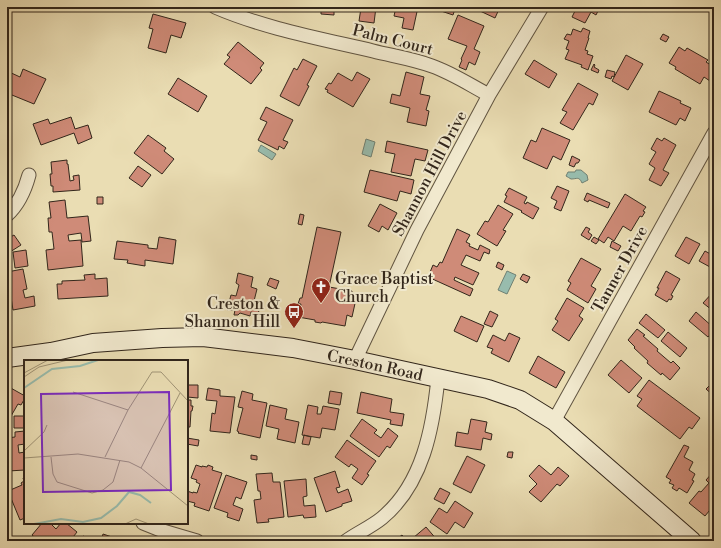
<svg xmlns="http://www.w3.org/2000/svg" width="721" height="548" font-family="'Libre Bodoni',serif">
<rect width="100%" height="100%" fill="#eaddb3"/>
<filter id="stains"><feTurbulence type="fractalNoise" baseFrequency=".005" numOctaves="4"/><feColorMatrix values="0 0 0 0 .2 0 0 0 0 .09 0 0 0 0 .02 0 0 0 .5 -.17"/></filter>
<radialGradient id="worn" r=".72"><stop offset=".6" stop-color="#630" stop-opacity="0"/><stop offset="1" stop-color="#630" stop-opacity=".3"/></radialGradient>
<!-- water -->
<path fill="#98bcad" stroke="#6f8073" d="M366 139 375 142 371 157 362 154Z
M261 145 276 154 272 160 258 151Z
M576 170H581L587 175 588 180 582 183C579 176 577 179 571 179 569 178 568 177 566 176L568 172H575Z
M507 271 516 275 507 294 498 290Z"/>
<!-- building -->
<path fill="#cf8b78" stroke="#32261b" d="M321 7H334V15L321 14Z
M358 7H376L374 23 359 21 361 8H358Z
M396 7H418L413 30 402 28 404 18 394 16Z
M442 7H450L455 9 453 15 441 11Z
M480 7H500L495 18 480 11 481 8Z
M577 7H600L596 15 591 12 585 23 572 17Z
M153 14 186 23 181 38 171 35 166 53 148 48 153 29 149 28Z
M458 15 484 26 474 49 480 52 475 65 469 62 466 70 459 67 462 60 461 59 467 46 448 39Z
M583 28 590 31 588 38H589L585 50 588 51 587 54 593 56 588 70 581 67 582 65 565 59 569 50 566 49 569 41 564 39 567 34 571 35 573 29 581 32Z
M663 34 669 37 666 42 660 39Z
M238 42 264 63 260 68 262 70 251 84 224 64 230 57 227 55Z
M679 47 685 51 687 48 708 60 706 62 714 67V73L710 81 704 77 700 84 675 69 676 67 669 63Z
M626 55 643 64 628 90 612 81Z
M303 59 317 66 307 85 309 86 299 106 280 96 294 68 297 70Z
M534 60 557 74 549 88 525 74Z
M594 64 595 65 594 67 599 70 598 73 591 70Z
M23 69 46 79 34 104 7 93V71L20 77Z
M607 70 615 72 614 77 612 76 611 79 605 77Z
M357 72 370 79 353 107 327 92 328 90 325 89 329 83 331 84 338 73 352 81Z
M406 72 424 77 420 94 430 96 426 110 429 111 426 126 407 122 410 108 390 103 392 94 400 96Z
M178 78 207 96 198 112 168 94Z
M578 83 598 94 593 105 589 103 573 130 560 123 567 112 562 110Z
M659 91 681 101 680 103 691 108 685 121 680 118 676 125 649 112Z
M266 107 293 120 283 140 288 142 284 149 279 146 278 150 258 140 267 122 260 119Z
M71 117 75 129 88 125 92 138 78 144 74 133 41 145 33 124 48 119 50 124Z
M542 128 570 140 561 160 553 156 547 169 523 158 531 140 536 142Z
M148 135 166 148 164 151 174 159 162 174 134 153Z
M657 138 662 141 664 138 676 145 663 170 669 173 661 186 649 180 655 168 649 164 656 152 651 149Z
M387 141 428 150 425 161 415 159 411 176 391 172 395 154 385 152Z
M572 156 580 160 578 163H576L574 167 569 165Z
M67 160V164H68L70 181 74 180 73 176 79 175 80 190 53 192V186H51L50 174H52L51 162Z
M138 166 151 175 142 187 129 178Z
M370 170 414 180 411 194 400 191 397 201 364 192Z
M557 186 569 191 561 211 554 208 557 201 551 198Z
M509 188 527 197 524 203 526 204 527 202 539 208 533 219 521 212 522 211 504 202 507 196 505 195Z
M587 193 610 203 608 208 589 200 588 202 584 200Z
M625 194 646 207 643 211 645 212 642 217 640 216 631 231 623 226 614 241 608 237 604 243 598 239Z
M97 197H103V204H97Z
M65 200 67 218 88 216 91 241 82 242 81 233 68 235 69 241 81 240 83 266 48 270 46 250 54 249 52 232H49L48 218H51L49 202Z
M380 204 397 213 388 230 382 226 379 232 368 226Z
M498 205 513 214 503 230 506 231 497 246 477 234 485 221 488 222Z
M300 214 304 215 302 225 298 224Z
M317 227 341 232 329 287 352 291 351 298 356 299 352 317 347 315 345 326 322 322 321 323 315 322V320L298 317 301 304H298L300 298H302Z
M586 227 590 229 588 232 592 235 589 240 581 235Z
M457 229 470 235 466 242 470 244 469 246 478 250 480 245 490 250 489 254 484 252 480 261 466 255 461 265 479 273 473 285 455 277 454 280 473 289 470 296 428 277 433 265 437 267 440 262 442 263Z
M14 235 21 245 10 252 7 248V239Z
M159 237 176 240 173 264 145 260V266L127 263 128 260 114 259 117 241 148 245V248L157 249Z
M594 237 599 240 596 244 591 241Z
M686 237 700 244 689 264 675 256Z
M612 241 621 246 618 251 610 247Z
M26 250 28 266 15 268 13 252Z
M705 251 714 256V260L710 267 699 261Z
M581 258 601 269 591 286 596 289 588 303 567 290 571 283 568 281Z
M498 262 504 265 502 270 496 267Z
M23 269 27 289 23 290 25 298 34 296 35 306 13 310 7 272Z
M666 271 680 279 671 295 673 296 671 300 669 299 667 302 655 295 659 288H657Z
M238 273 253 277 251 287 257 289 253 305 260 307 258 314 251 312 250 316 240 313 238 315H234L235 310H227L231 295 236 296 239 285 236 283Z
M95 274V279L107 278 108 296 58 299 57 284H62V281L85 280 84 275Z
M523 274 530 277 527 283 520 279Z
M270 278 279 281 276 289 267 285Z
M714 291V314L711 311 712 310 703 303Z
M567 298 584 308 579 316 583 319 569 341 552 330 558 321 555 319Z
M490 311 498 315 492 327 484 324Z
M696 312 714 328V330L708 337 689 321Z
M646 314 665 330 658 338 639 323Z
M461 316 484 326 477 342 454 331Z
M637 329 645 335 643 336 658 349 657 351 671 363 673 361 680 368 670 380 662 373 661 375 647 363 648 361 634 348 635 347 628 340Z
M668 332 687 348 680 357 661 341Z
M509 333 520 338 509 362 491 353 493 349 487 347 493 335 505 341Z
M538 356 565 372 556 388 529 373Z
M621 360 642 378 629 393 608 375Z
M649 380 700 418 692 429 689 427 680 439 637 406 642 399 637 396Z
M714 381V396L706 389Z
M187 385H198V398L187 397V399Z
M9 387 25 396V398L21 405 18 404 7 423V391Z
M208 388 220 390V396L235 397 230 433 210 431 212 413 215 414 217 401 206 400Z
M242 391 253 394 252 400 267 403 260 438 238 433 239 432 237 431 243 408 238 407Z
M330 391 342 393 340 405 328 403Z
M361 392 392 399 390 412 404 414 402 426 390 424 391 420 357 413Z
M187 400H191V406H193L192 411H191L190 427H187Z
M270 405 287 409 285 419 299 422 295 443 277 439 279 429 266 426Z
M308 405 318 407 317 414H321L323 406 339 409 335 430 322 428 320 438 302 435Z
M14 416H25V428H14Z
M362 419 377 430 374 433 381 438 388 428 398 436 390 448 387 446 379 457 350 436Z
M471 419 487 422 485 432 492 434 491 440 483 438 481 450 455 446 457 432 468 434Z
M25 431V444L18 445 19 453 25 452V470L8 471 7 438 15 437V432Z
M304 435 311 437 309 445 302 444Z
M187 438 199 440 198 446 187 444Z
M347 440 376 461 367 474 369 475 362 485 352 478 358 469 351 464 349 467 335 457Z
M684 445 689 447 684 457 693 462 689 470 695 474 692 480 694 481 687 493 679 488 677 491 672 488 674 485 669 483 671 480 666 477Z
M508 452H513L512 458 507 457Z
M251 455 257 456V460L251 459Z
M467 456 485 465 471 493 453 484Z
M196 465 202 467V466L207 467 208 465 213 467 212 470 222 473 209 511 194 506 195 503 187 501V491L193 493V492L197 493 200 484 196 482 197 480 191 478Z
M539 465 551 475 558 467 569 476 560 486 557 484 541 502 529 492 537 484 529 476Z
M335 471 340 487 336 488 338 493 348 489 352 501 342 504V506L326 512 314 478Z
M714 471V505L705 516 689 503 699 491 701 492 709 483 706 480Z
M272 473 273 482H280L284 517 268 519 269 522 257 523 254 500 261 499 260 491H258L256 474Z
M226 475 247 482 241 499 236 497 233 505 243 509 239 521 227 517 228 513 214 508Z
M25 477V518L20 520 8 491 22 485 21 483 24 481 23 478Z
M306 479 307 496 303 497 304 506 315 505 316 517 304 518 303 515 288 517 284 481Z
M440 488 450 493 444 504 434 499Z
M455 501 473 513 464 528 455 522 447 534 430 522 439 508 447 513Z
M42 523H50L56 529 61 523H66L77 532 70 541H54L52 539 51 541H39L32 535Z
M426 527 438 541H415L413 538Z
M103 534 115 538 114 541H101Z
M402 535 407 541H394Z
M83 536 97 541H81Z"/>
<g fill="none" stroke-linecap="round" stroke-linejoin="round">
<defs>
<path id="minor" d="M215 7C263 28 322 39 373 51 393 56 413 59 432 66 452 73 470 85 489 95
M7 215C19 204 25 190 29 175
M355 360 417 230 489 95 542 7
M554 421 714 133
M143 523 163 531 197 541
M346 541C357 533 371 527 382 518 423 484 433 428 438 378"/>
<g id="secondary">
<path id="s1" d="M7 358 51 352 93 343 162 338 203 337 293 348 355 360 488 389 520 400 554 421 692 541"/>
</g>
</defs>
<!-- minor casing -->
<use href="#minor" stroke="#605441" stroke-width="15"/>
<!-- secondary casing -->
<use href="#secondary" stroke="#32261b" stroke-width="20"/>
<!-- minor -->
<use href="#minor" stroke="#f1e9ce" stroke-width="13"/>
<!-- secondary -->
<use href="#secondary" stroke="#f1e9ce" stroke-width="18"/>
</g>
<!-- icons -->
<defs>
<symbol id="church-pin" viewBox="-11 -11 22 30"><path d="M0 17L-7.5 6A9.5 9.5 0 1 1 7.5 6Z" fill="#8f2418" stroke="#f1e9ce"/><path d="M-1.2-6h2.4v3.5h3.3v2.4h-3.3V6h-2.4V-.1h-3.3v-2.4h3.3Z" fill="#fff"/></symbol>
<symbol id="bus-pin" viewBox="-11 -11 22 30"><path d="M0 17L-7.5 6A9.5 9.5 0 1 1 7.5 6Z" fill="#8f2418" stroke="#f1e9ce"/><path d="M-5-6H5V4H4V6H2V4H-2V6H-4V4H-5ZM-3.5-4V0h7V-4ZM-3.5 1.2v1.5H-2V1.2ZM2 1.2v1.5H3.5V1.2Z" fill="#fff"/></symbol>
</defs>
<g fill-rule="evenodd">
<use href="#church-pin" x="310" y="276" width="22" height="30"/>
<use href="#bus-pin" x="283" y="301" width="22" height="30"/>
</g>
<g text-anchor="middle" stroke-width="4" stroke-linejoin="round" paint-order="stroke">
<!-- street labels -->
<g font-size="16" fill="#32261b" stroke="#f1e9ce">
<text transform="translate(393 39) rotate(14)" y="6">Palm Court</text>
<text transform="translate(429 173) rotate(-62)" y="6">Shannon Hill Drive</text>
<text transform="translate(619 269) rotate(-61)" y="6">Tanner Drive</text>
<text dy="6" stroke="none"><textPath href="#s1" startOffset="372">Creston Road</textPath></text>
</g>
<!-- poi labels -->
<g font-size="16" fill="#32261b" stroke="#f1e9ce" text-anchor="start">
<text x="335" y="284">Grace Baptist<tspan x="335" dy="18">Church</tspan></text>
<text x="280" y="309" text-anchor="end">Creston &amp;<tspan x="280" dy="18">Shannon Hill</tspan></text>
</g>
</g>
<!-- overview -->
<g transform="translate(24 360)">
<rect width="164" height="164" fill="#eaddb3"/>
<path fill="none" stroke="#98bcad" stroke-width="2" d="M0 28 28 9 56 6 74 0M10 164 37 159 59 162 77 158 93 146 105 132 116 135 127 143"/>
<path fill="none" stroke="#a09476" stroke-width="1" d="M0 13 24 0M0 17 15 7 44 0M49 32 104 50M0 91 20 72 23 65M27 97 29 114 33 122 68 133 79 130 89 122 96 100M81 97 104 50 128 12H137L164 41M0 98 54 94 105 102 117 108 164 146M117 108 156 33M101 164 112 159 125 164"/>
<path fill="#7b2cbf" fill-opacity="0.15" stroke="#7b2cbf" stroke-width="2" d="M145 32 147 130 19 132 17 34Z"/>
<rect width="164" height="164" fill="none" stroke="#32261b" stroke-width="2"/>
</g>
<!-- margin -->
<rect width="721" height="548" fill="none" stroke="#eaddb3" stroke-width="24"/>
<rect x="8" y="8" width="705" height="532" fill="none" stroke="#32261b" stroke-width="2"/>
<rect x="12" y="12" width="697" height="524" fill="none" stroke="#32261b"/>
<rect width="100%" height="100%" filter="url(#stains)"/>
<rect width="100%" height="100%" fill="url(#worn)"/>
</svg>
